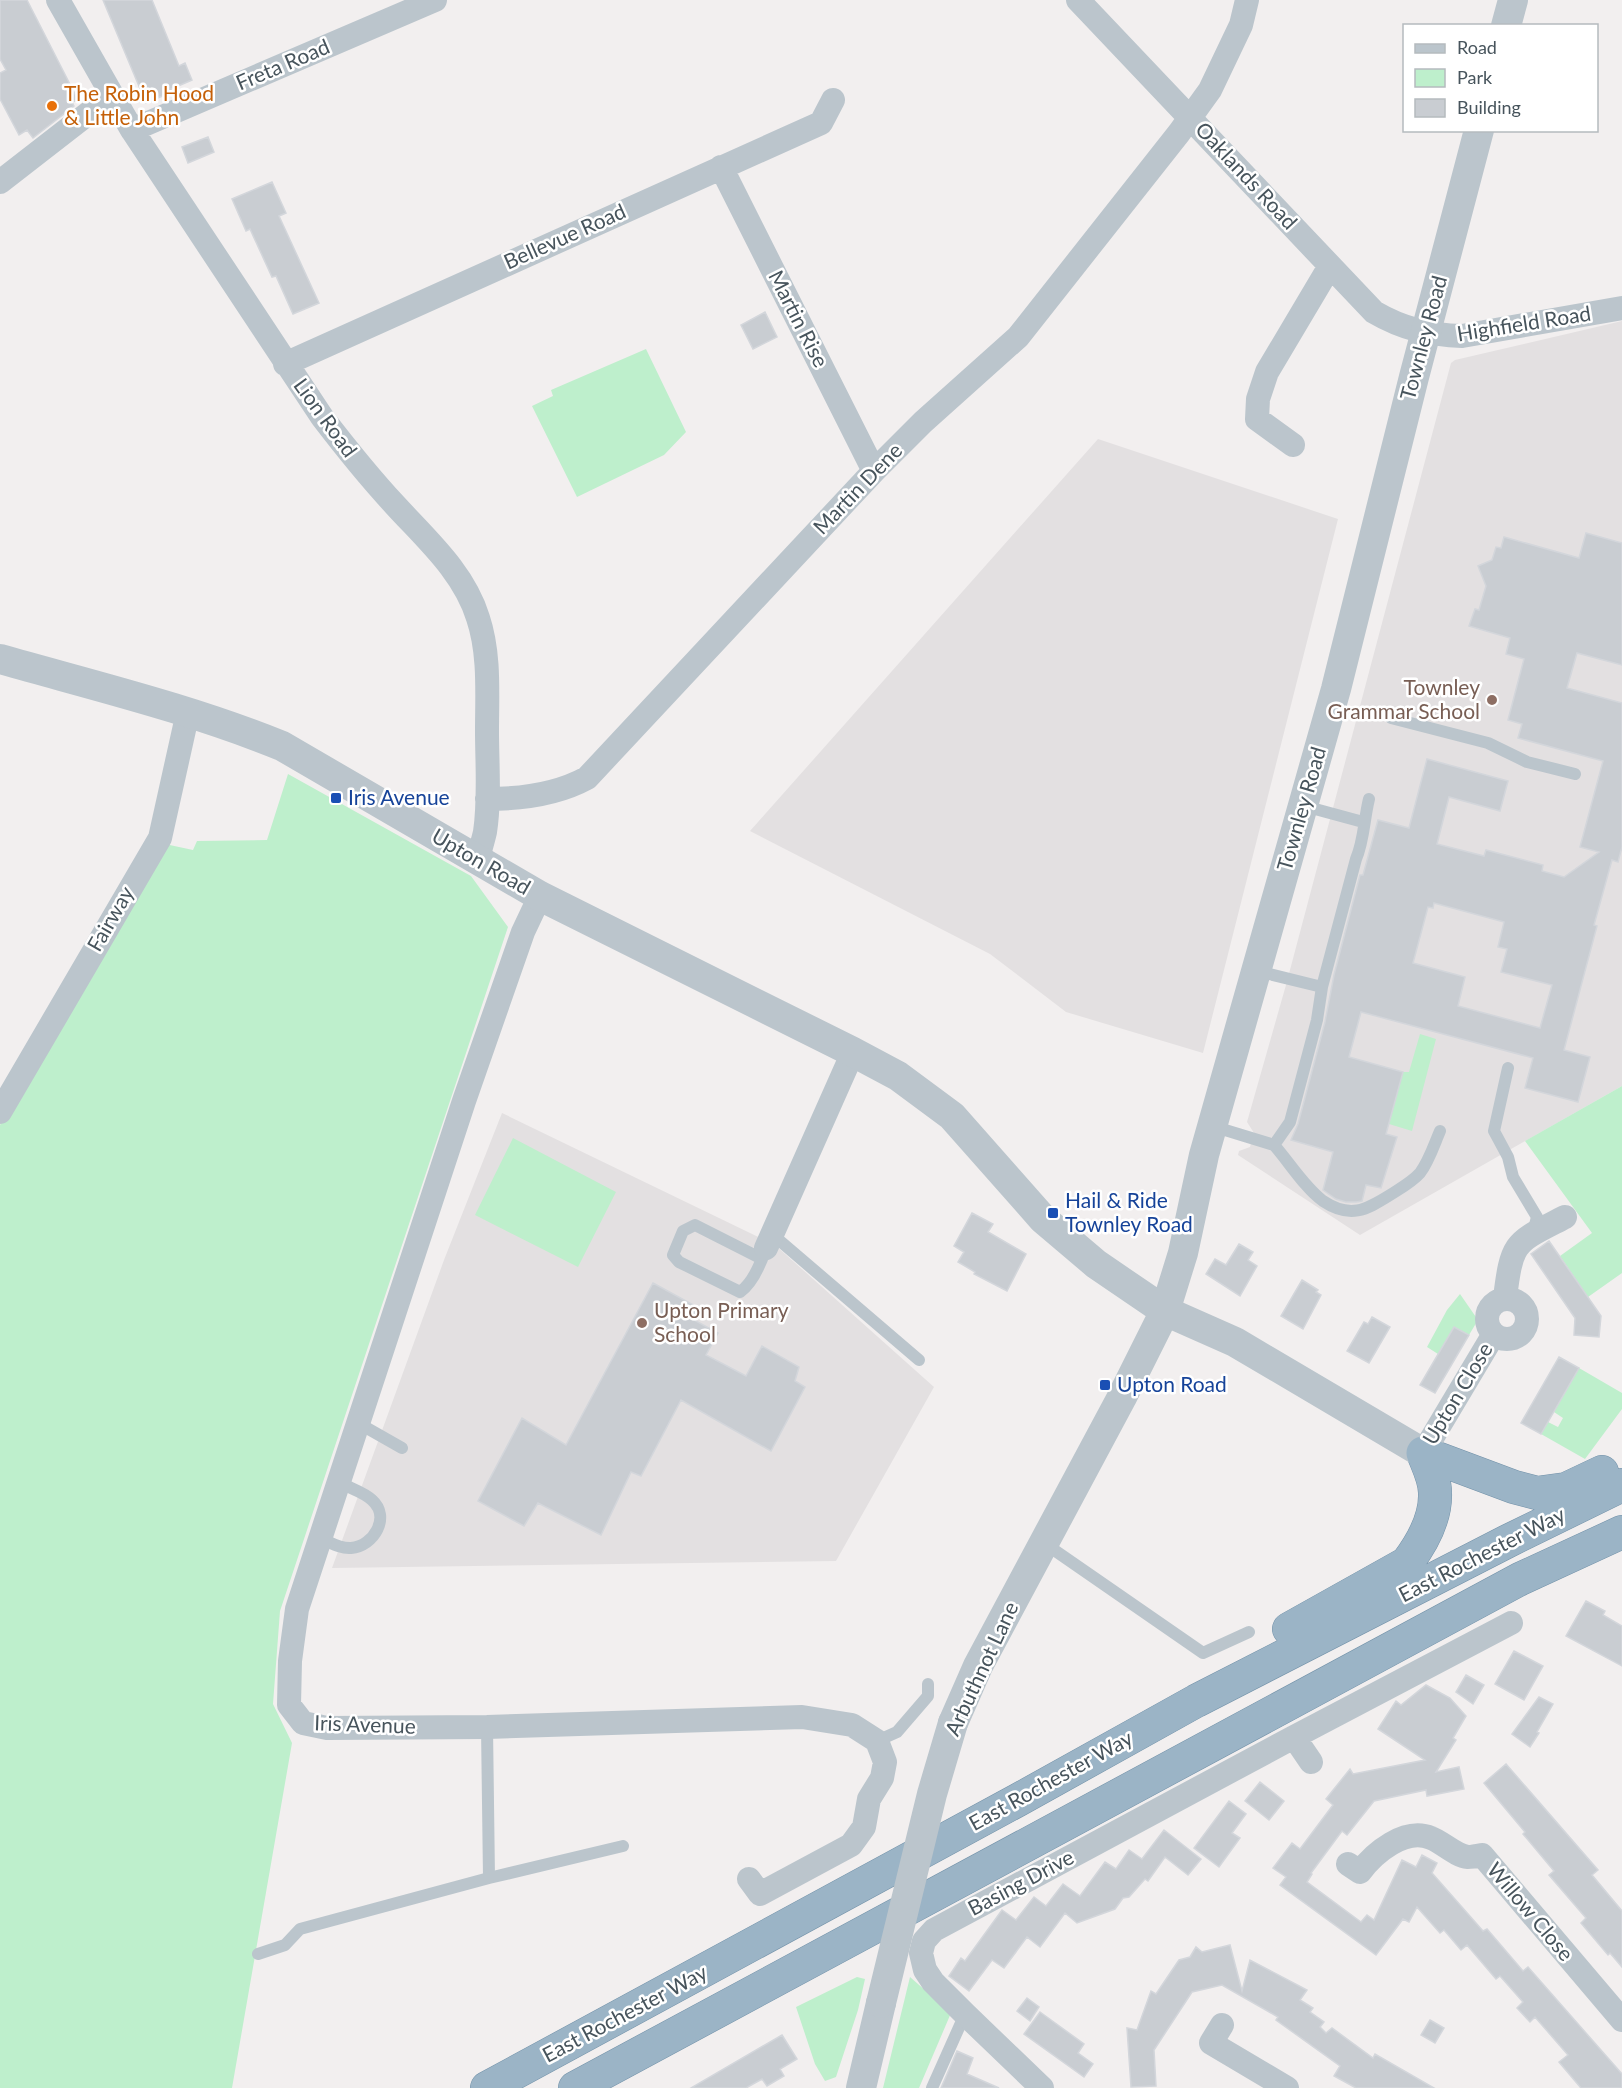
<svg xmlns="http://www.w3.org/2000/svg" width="1622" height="2088" font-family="Lato,sans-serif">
<rect width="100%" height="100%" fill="#f2efef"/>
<!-- education -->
<path fill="#e3e0e1" d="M1622 321V1086L1360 1235 1238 1155 1239 1151 1250 1147 1254 1133 1247 1122 1286 985 1451 363 1455 360Z
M1098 439 1338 519 1203 1053 1066 1012 990 954 750 831Z
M502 1113 775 1245 934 1387 836 1561 332 1568 444 1260Z"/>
<!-- green -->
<path fill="#beefcc" d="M646 349 686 432 664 455 577 497 532 406 553 396 551 390Z
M288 774 471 876 508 927 280 1611 273 1704 292 1743 232 2088H0V1125L165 844 193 850 197 841 267 840Z
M1420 1034 1436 1039 1412 1131 1389 1124 1403 1072H1409Z
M1622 1086V1273L1588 1297 1560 1256 1592 1233 1525 1141Z
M513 1138 616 1192 578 1267 475 1215Z
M1460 1294 1478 1320 1469 1335 1454 1327 1438 1354 1427 1347 1447 1310Z
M1579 1368 1622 1393V1409L1585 1459 1541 1434 1548 1422 1558 1427 1563 1418 1554 1412Z
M857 1977 865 1979 858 2010 836 2077 825 2081 815 2064 796 2007Z
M910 1977 951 2013 919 2088H883Z"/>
<!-- building -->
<path fill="#c9cdd2" stroke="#d3d6db" stroke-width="1.5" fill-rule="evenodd" d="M0 0H27L78 100 72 102 74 106 33 138 27 130 19 135 0 99V73L6 70 0 59Z
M103 0H152L179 66 185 63 192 80 171 89 172 92 146 103Z
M208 137 214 152 188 163 182 147Z
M272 182 286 213 279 216 319 303 293 314 276 276 272 277 250 229 246 231 232 199Z
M765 312 777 337 753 349 741 325Z
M1586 533 1622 543V665L1577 653 1567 688 1622 703V847L1618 862 1612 860 1594 925 1597 926 1564 1050 1590 1057 1578 1102 1525 1088 1533 1058 1361 1012 1349 1057 1403 1072 1386 1134 1397 1137 1381 1188 1366 1185 1362 1201 1356 1202H1346L1336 1199 1323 1190 1333 1152 1291 1140 1298 1124 1325 1022 1334 975 1360 875H1363L1378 820 1409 828 1427 759 1508 781 1500 811 1449 797 1437 844 1484 856 1486 850 1543 865 1542 871 1564 877 1599 852 1580 847 1603 761 1518 738 1522 724 1508 720 1524 659 1506 654 1510 638 1469 626 1475 609 1479 610 1486 586 1478 566 1492 560 1496 547 1501 548 1504 537 1579 558ZM1434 903 1504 922 1498 947 1507 949 1501 972 1552 985 1540 1028 1458 1006 1465 977 1413 963 1428 907 1433 908Z
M972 1213 993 1224 988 1232 1026 1254 1007 1291 974 1274 975 1272 958 1262 964 1252 954 1246Z
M1549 1241 1601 1316 1599 1337 1574 1335 1575 1318 1531 1254Z
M1239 1244 1253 1252 1248 1260 1257 1266 1240 1296 1206 1274 1215 1259 1226 1265Z
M1302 1280 1318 1290 1316 1292 1321 1295 1303 1329 1281 1316Z
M653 1283 699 1308 694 1320 718 1333 706 1355 746 1376 762 1346 799 1367 795 1381 805 1387 771 1451 681 1400 641 1476 631 1472 601 1535 538 1503 524 1526 478 1501 522 1418 566 1445Z
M1372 1317 1390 1327 1369 1363 1347 1351 1364 1322 1368 1324Z
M1454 1327 1469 1335 1435 1393 1420 1385Z
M1559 1357 1579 1368 1541 1434 1521 1423Z
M1586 1601 1605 1611 1603 1615 1622 1626V1666L1566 1636Z
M1514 1651 1543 1666 1524 1700 1495 1684Z
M1466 1675 1484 1685 1473 1704 1456 1692Z
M1426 1685 1450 1698 1466 1716 1453 1738 1456 1740 1436 1772 1459 1767 1464 1789 1427 1796 1426 1790 1374 1801 1347 1835 1342 1831 1311 1873 1312 1874 1307 1882 1361 1922 1367 1915 1374 1920 1402 1860 1416 1867 1422 1855 1437 1863 1432 1873 1483 1931 1487 1929 1523 1971 1528 1967 1622 2074V2088H1581L1559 2062 1568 2055 1535 2017 1530 2022 1517 2008 1523 2002 1500 1976 1496 1979 1467 1945 1461 1950 1444 1930 1440 1933 1417 1907 1409 1922 1403 1919 1376 1955 1280 1885 1286 1877 1273 1868 1292 1843 1300 1849 1333 1805 1326 1799 1350 1769 1353 1774 1425 1760 1378 1729 1396 1701 1401 1705Z
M1539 1697 1553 1704 1537 1732 1539 1733 1530 1747 1512 1734Z
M1506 1764 1598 1870 1592 1875 1622 1911V1967L1610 1953 1608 1955 1581 1923 1586 1918 1549 1875 1554 1871 1523 1834 1525 1832 1484 1783Z
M1260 1782 1284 1801 1269 1820 1245 1801Z
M1229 1801 1246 1814 1232 1833 1240 1838 1219 1867 1194 1848Z
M1164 1830 1201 1859 1188 1875 1165 1857 1148 1881 1145 1879 1129 1897 1123 1898 1115 1909 1077 1923 1065 1913 1040 1947 1027 1937 1004 1968 992 1960 969 1991 949 1976 961 1958 965 1961 1002 1910 1016 1920 1034 1897 1046 1906 1063 1884 1080 1896 1105 1862 1116 1869 1129 1850 1142 1859Z
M1230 1945 1242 1991 1250 1960 1307 1990 1300 2000 1313 2008 1310 2012 1324 2022 1320 2027 1326 2033 1332 2028 1373 2058 1375 2054 1434 2088H1356L1334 2076 1340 2066 1276 2020 1278 2017 1222 1985 1192 1992 1154 2050 1156 2086 1131 2087 1127 2028 1137 2030 1151 1991 1156 1994 1179 1960 1190 1957 1196 1947 1202 1952Z
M1027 1998 1039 2007 1030 2021 1017 2011Z
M1040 2012 1084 2044 1078 2053 1093 2064 1084 2077 1024 2034Z
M1430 2020 1444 2028 1435 2043 1421 2035Z
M782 2035 797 2059 780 2069 784 2076 767 2086 762 2079 746 2088H691Z
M957 2051 973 2058 967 2074 999 2088H941Z"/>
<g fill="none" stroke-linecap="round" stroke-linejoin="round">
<defs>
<path id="trunk" d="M1423 1453 1514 1487 1537 1493 1566 1489 1602 1472
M1289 1629 1407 1563C1422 1543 1436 1519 1435 1493 1435 1479 1428 1466 1423 1453
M487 2088 1018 1800 1196 1701 1508 1541 1622 1485
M575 2088 1520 1579 1622 1532"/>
</defs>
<!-- trunk casing -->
<use href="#trunk" stroke="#7392a9" stroke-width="34"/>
<!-- service -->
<path stroke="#bbc5cc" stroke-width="12" d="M1391 718 1488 743 1527 762 1575 774
M1304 806 1363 822
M1257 971 1322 987 1356 859C1364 841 1364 819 1369 799
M1508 1068 1494 1131 1508 1157 1513 1177 1537 1217 1533 1233
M1212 1126 1274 1145 1290 1122 1317 1020 1322 987
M1274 1145C1289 1162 1305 1188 1323 1201 1350 1219 1366 1210 1390 1195 1401 1188 1412 1182 1420 1173 1429 1161 1434 1145 1440 1131
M773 1235 919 1360
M762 1259 695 1225 683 1231 673 1255 679 1262 740 1292C753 1283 761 1263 766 1248
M358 1423 402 1448
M320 1538C330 1542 340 1549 351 1548 374 1546 391 1517 372 1500 364 1492 349 1488 339 1482
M1044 1543 1203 1653 1249 1632
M487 1727 489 1878
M877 1741 897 1732 928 1696V1684
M258 1954 285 1945 300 1929 489 1878 623 1846
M932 2088 965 2014"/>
<!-- minor -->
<path stroke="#bbc5cc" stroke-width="24" d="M58 0 132 130 322 417C345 447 369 477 395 505 426 539 464 572 478 618 490 654 487 694 487 731 487 764 490 799 485 832 483 841 480 850 478 858
M1078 0 1374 312C1403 329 1430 335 1462 336L1622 308
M132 130 435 0
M721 167 874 471
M0 182 112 95
M285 364 821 123 833 100
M1293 445 1257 419 1258 399 1267 372 1330 266
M487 799C521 799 556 795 587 778L874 471 923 422 1018 337 1179 133 1210 90 1241 25 1247 0
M540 896 523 932 464 1101 297 1609 290 1661 289 1705 303 1723 327 1728 487 1727 802 1717 852 1725 877 1741 885 1762 882 1778 869 1799 864 1827 851 1845 760 1894 749 1879
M0 1112 160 838 188 712
M766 1248 853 1052
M1505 1298C1512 1240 1515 1243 1565 1217
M1487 1319a20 20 0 1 1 40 0a20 20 0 1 1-40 0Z
M1423 1453 1494 1334
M1294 1737 1311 1762
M1348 1864 1360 1872C1374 1853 1405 1827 1431 1838 1442 1842 1456 1856 1468 1857 1472 1857 1477 1856 1482 1855L1622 2020
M1222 2025 1211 2043 1287 2088
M1042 2088 965 2014 933 1982 925 1970 921 1953 924 1941 934 1930 1294 1737 1511 1623"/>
<!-- tertiary -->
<path stroke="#bbc5cc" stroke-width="30" d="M1506 26 1513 0
M0 659C95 686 191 709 282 746L540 896 853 1052 898 1076 952 1116 1043 1219 1096 1264 1165 1311 1235 1342 1423 1453
M953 1723 978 1666 1122 1397 1165 1311 1183 1253 1204 1155 1336 689 1414 377 1479 130
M861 2088 881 2003"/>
<!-- trunk -->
<use href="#trunk" stroke="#9bb4c6" stroke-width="33"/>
<!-- tertiary-bridge -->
<path stroke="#bbc5cc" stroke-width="30" d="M881 2003 932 1794 953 1723"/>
</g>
<!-- markers -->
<circle fill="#e8710a" stroke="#fff" stroke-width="2" cx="52" cy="106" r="6"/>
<g fill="#8d6e63" stroke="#fff" stroke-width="2">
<circle cx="1492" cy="700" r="6"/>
<circle cx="642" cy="1323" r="6"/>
</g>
<g fill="#1a4fb4" stroke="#fff" stroke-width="2">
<rect x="330" y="792" width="12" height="12" rx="3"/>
<rect x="1047" y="1207" width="12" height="12" rx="3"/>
<rect x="1099" y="1379" width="12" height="12" rx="3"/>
</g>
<g text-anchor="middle" stroke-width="5" stroke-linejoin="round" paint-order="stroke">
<!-- street labels -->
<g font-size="21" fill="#47545c" stroke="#fff">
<text transform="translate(283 65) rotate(-23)" y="7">Freta Road</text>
<text transform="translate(1246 176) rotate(47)" y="7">Oaklands Road</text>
<text transform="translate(565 237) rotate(-24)" y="7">Bellevue Road</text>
<text transform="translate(798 319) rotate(63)" y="7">Martin Rise</text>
<text transform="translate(1524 324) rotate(-9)" y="7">Highfield Road</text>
<text transform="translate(1424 338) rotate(-75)" y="7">Townley Road</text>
<text transform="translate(325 418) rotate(54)" y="7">Lion Road</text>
<text transform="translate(858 489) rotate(-46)" y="7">Martin Dene</text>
<text transform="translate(1302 809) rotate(-74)" y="7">Townley Road</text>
<text transform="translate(481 862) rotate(30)" y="7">Upton Road</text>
<text transform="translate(111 919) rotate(-60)" y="7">Fairway</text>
<text transform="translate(1458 1394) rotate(-59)" y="7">Upton Close</text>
<text transform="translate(1482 1555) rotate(-27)" y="7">East Rochester Way</text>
<text transform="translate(982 1669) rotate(-65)" y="7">Arbuthnot Lane</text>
<text transform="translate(365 1725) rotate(2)" y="7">Iris Avenue</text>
<text transform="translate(1051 1781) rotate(-29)" y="7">East Rochester Way</text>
<text transform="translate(1021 1883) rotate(-28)" y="7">Basing Drive</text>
<text transform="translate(1530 1912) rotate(50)" y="7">Willow Close</text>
<text transform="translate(625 2014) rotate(-28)" y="7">East Rochester Way</text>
</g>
<!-- food labels -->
<g font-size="21" fill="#c56008" stroke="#fff" text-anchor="start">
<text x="64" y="101">The Robin Hood<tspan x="64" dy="24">&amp; Little John</tspan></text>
</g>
<!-- education labels -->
<g font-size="21" fill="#785e54" stroke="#fff" text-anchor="end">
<text x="1480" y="695">Townley<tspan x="1480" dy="24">Grammar School</tspan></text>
<text x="654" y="1318" text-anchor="start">Upton Primary<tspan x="654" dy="24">School</tspan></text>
</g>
<!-- transit labels -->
<g font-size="21" fill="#164399" stroke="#fff" text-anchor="start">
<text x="348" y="805">Iris Avenue</text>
<text x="1065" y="1208">Hail &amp; Ride<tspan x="1065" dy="24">Townley Road</tspan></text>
<text x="1117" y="1392">Upton Road</text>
</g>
</g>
<!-- legend -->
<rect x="1403" y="24" width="195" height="108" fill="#ffffff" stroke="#b5bbbe" stroke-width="1.5"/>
<rect x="1415" y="44" width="30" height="9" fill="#bbc5cc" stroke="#b5bbbe" stroke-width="1.5"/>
<text x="1457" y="54" font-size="18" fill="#47545c">Road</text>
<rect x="1415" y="69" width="30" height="18" fill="#beefcc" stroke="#b5bbbe" stroke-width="1.5"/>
<text x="1457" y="84" font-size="18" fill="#47545c">Park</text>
<rect x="1415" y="99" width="30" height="18" fill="#c9cdd2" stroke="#b5bbbe" stroke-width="1.5"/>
<text x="1457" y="114" font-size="18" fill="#47545c">Building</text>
</svg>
